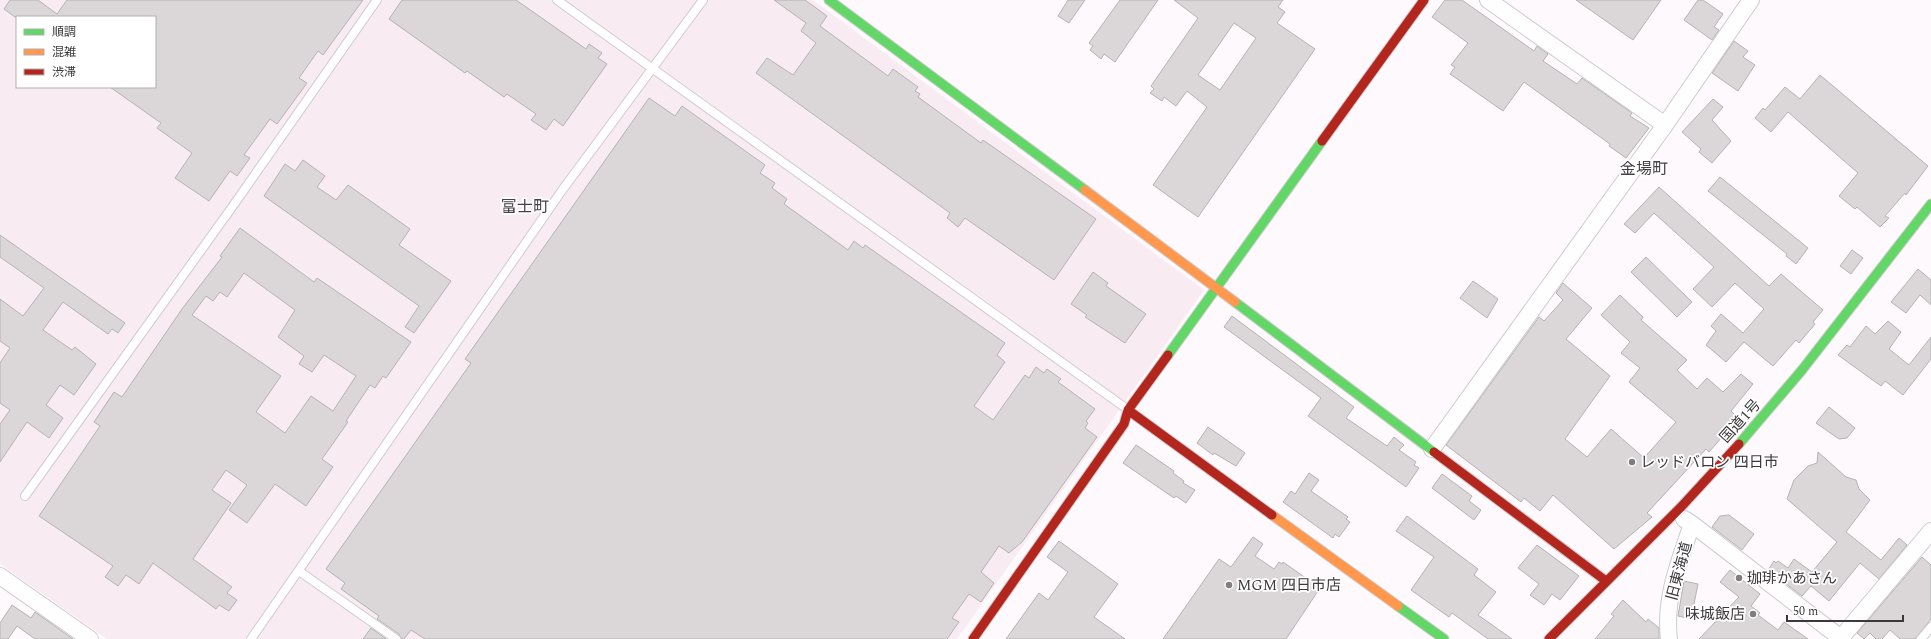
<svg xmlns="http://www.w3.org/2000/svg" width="1931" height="639" font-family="Spectral,'Noto Sans JP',serif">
<rect width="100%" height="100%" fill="#fef9fc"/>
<!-- built -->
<path fill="#f8ebf2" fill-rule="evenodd" d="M0 0H813L1204 290 957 639H107L0 564ZM17 17H155V87H17Z"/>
<!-- building -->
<path fill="#dbd7d9" stroke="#b5b2b4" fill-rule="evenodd" d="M10 0H38L57 14 67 0H363L323 55 318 51 299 78 307 83 277 124 270 119 244 155 250 158 237 176 230 171 209 201 175 178 192 153 157 128 161 123 110 87H155V17H15L4 9Z
M402 0H516L586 49 589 44 602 53 598 58 607 64 563 126 554 119 546 130 531 120 536 114 507 94 504 97 467 71 465 73 389 19Z
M774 0H805L827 16 820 26 888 76 893 69 918 87 915 91 920 94 918 97 981 143 983 140 1096 219 1054 280 965 218 958 227 947 218 950 213 756 73 767 58 793 75 816 43 801 31 806 23Z
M1068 0H1085L1069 23 1058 16Z
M1120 0H1158L1115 62 1104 54 1101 59 1090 50 1093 46 1089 43Z
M1174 0H1283L1278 7 1285 12 1277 23 1315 49 1198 217 1153 185 1207 107 1187 91 1176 106 1164 97 1162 101 1150 93 1154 89 1151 86 1198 18ZM1234 23 1256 38 1220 90 1198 75Z
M1445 0H1462L1534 51 1537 46 1548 54 1543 61 1577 84 1582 78 1632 113 1630 116 1649 128 1626 158 1609 146 1610 144 1524 82 1503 111 1450 74 1455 67 1451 65 1468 43 1432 17Z
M1576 0H1661L1633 40Z
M1698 0H1703L1723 14 1714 27 1719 30 1712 40 1684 20Z
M1734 41 1748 51 1743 57 1755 65 1738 91 1712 73Z
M1820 75 1928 166 1906 195 1905 193 1885 216 1889 218 1880 227 1857 207 1855 209 1839 196 1858 173 1788 112 1771 132 1755 118 1763 108 1765 110 1785 87 1800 99Z
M649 98 675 116 682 106 765 165 760 173 775 183 772 188 787 199 784 204 848 250 854 241 863 248 865 245 1005 343 997 355 1005 362 974 406 993 420 1025 375 1029 378 1036 367 1044 373 1047 369 1061 379 1058 382 1095 409 1086 421 1088 423 1085 428 1097 437 1022 542 1009 553 999 546 981 572 994 583 981 602 969 594 952 618 959 622 947 639H425L411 630 404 639H401L399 634 377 619 379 616 341 589 345 583 326 569 471 363 465 359Z
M1713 99 1723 107 1712 120 1731 141 1712 163 1699 152 1701 149 1682 132Z
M303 160 325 176 317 187 336 200 348 185 410 229 399 245 451 281 414 333 405 327 419 306 264 196 285 164 295 171Z
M1720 177 1808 248 1796 264 1786 256 1787 254 1708 191Z
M1659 187 1769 286 1781 274 1823 310 1813 322 1815 324 1799 343 1796 340 1773 366 1744 342 1726 362 1706 345 1716 331 1711 326 1721 314 1743 333 1764 309 1735 283 1712 307 1693 289 1714 267 1654 213 1635 233 1624 224Z
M240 228 314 282 317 278 411 342 386 378 383 376 375 388 370 385 346 421 348 422 322 459 333 467 306 506 275 484 247 523 229 510 247 485 226 470 212 490 231 503 193 559 232 587 227 593 237 600 229 611 219 605 216 609 153 563 139 584 126 575 118 586 105 577 113 566 39 516 100 426 94 422 114 392 122 397 182 309 222 257 220 256ZM244 273 295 310 278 337 304 356 299 364 312 372 324 355 356 376 333 411 311 396 285 433 256 412 281 376 192 315 206 296 213 301 220 292 227 297Z
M0 235 125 323 118 333 112 329 108 334 63 302 43 330 72 350 75 347 96 364 74 395 60 385 46 405 63 418 49 438 27 422 0 462V424L10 410 0 403V363L10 348 0 341V299L23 316 44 288 0 257Z
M1852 250 1863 258 1851 274 1840 266Z
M1646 257 1692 302 1677 317 1631 272Z
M1918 269 1931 280V305L1920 295 1906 313 1891 302Z
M1093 272 1108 283 1106 286 1146 314 1125 343 1085 317 1087 315 1071 304Z
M1473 281 1498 299 1487 318 1460 298Z
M1563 283 1592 308 1566 339 1610 376 1565 439 1587 457 1611 429 1644 458 1676 422 1629 382 1640 368 1621 353 1630 342 1601 315 1620 295 1643 317 1641 320 1687 360 1677 370 1697 389 1707 378 1723 392 1741 374 1753 384 1731 411 1736 416 1720 434 1723 436 1709 452 1706 449 1647 513 1652 517 1614 549 1553 495 1540 511 1524 498 1521 502 1446 445 1539 317 1544 321 1563 300 1556 293Z
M1232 316 1354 407 1346 418 1387 446 1394 437 1404 445 1399 450 1416 462 1414 465 1419 468 1406 487 1308 416 1321 398 1224 327Z
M1888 321 1901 332 1889 349 1909 365 1931 337V359L1903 395 1885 381 1881 386 1838 355 1847 345 1850 347 1866 326 1875 334Z
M1829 407 1855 428 1847 438 1839 439 1816 423Z
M1208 427 1245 453 1236 466 1214 453 1213 455 1197 443Z
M1136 445 1174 471 1173 473 1184 481 1183 483 1195 490 1186 503 1176 496 1174 498 1123 463Z
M1818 452 1846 477 1856 480 1859 489 1870 500 1846 532 1881 560 1899 538 1907 545 1879 579 1860 563 1829 601 1811 586 1802 596 1768 570 1774 561 1776 563 1778 561 1788 568 1794 559 1812 572 1837 542 1787 499 1794 480 1808 466 1817 463Z
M1309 473 1319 480 1311 491 1348 517 1346 519 1350 522 1339 537 1335 534 1333 538 1283 502 1291 491 1295 494Z
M1442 474 1472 496 1469 501 1481 510 1474 520 1432 488Z
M1729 515 1754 534 1742 550 1712 527 1720 516Z
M1407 516 1478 569 1474 575 1496 592 1478 615 1512 639H1488L1452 613 1449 617 1411 590 1434 557 1396 531Z
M1253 537 1263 544 1255 556 1274 569 1279 562 1282 564 1283 562 1320 588 1286 639H1163L1219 559 1231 567Z
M1059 541 1118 584 1094 617 1125 639H1006L1039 593 1048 600 1068 572 1047 557Z
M1537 545 1579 576 1560 600 1552 594 1544 605 1530 595 1539 584 1518 568Z
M1922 557 1931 565V619L1915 639H1900L1890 630 1882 639H1876L1870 633 1864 639 1857 633Z
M1730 570 1760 594 1751 606 1760 613 1758 615 1778 630 1784 622 1808 639H1699L1739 597 1720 582Z
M1684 581 1698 584 1691 619 1678 616Z
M1623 600 1646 622 1648 619 1659 628V639H1595L1614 616 1611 614Z
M12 605 31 618 35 612 73 639H35L17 626 8 639H0V623Z
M371 628 386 639H363Z"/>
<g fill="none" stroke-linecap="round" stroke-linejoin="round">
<defs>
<path id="lane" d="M557 0 1127 409
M25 496 235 203 377 0
M299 571 396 639
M251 639 563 189 703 0
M1921 639 1931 627"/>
<path id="street" d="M1488 0 1665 125
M1432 449 1665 125 1751 0
M1692 524 1842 639
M0 576 90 639
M1841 638 1931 531
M1669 639C1664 599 1679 562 1692 524L1684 519"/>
<path id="fast" d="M829 0 1085 190
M1235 302 1434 452
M1168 355 1322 141
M1739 444 1802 370 1931 204
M1398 606 1444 639"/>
<path id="slow" d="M1085 190 1235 302
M1272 515 1398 606"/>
<path id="jam" d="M1322 141 1424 0
M1128 410 1272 515
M1434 452 1606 581
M973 639 1124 424 1128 410 1168 355
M1549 639 1681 507 1739 444"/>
</defs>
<!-- lane casing -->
<use href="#lane" stroke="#cfcbcd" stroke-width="10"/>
<!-- street casing -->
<use href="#street" stroke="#cfcbcd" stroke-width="18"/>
<!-- fast casing -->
<use href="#fast" stroke="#cfcbcd" stroke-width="11"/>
<!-- slow casing -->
<use href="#slow" stroke="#cfcbcd" stroke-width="11"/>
<!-- jam casing -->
<use href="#jam" stroke="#cfcbcd" stroke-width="11"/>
<!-- lane -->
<use href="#lane" stroke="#fffeff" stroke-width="8"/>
<!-- street -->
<use href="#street" stroke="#fffeff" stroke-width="16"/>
<!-- fast -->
<use href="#fast" stroke="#63d668" stroke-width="9"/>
<!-- slow -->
<use href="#slow" stroke="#ff974d" stroke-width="9"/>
<!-- jam -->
<use href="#jam" stroke="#b3261e" stroke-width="9"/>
</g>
<!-- markers -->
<g fill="#807c7f" stroke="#fff" stroke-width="1.5">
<circle cx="1632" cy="462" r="4"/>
<circle cx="1739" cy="578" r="4"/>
<circle cx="1229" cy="585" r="4"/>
<circle cx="1753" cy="614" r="4"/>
</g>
<g text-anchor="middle" stroke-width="3.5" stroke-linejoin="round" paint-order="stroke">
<!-- street labels -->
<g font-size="15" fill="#3c383b" stroke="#fff">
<text transform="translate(1740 421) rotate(-48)" y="5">国道1号</text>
<text transform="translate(1679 571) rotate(-75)" y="5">旧東海道</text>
</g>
<!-- poi labels -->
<g font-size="15" fill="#3c383b" stroke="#fff" text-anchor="start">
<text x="1640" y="467">レッドバロン 四日市</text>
<text x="1747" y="583">珈琲かあさん</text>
<text x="1237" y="590">MGM 四日市店</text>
<text x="1745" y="619" text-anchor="end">味城飯店</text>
</g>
<!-- neighbourhood labels -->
<g font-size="16" fill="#473f44" stroke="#fff">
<text x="1644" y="174">金場町</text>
<text x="525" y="212">富士町</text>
</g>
</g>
<!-- legend -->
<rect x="16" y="16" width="140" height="72" fill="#ffffff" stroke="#b1afb1"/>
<rect x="24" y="29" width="20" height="6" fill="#63d668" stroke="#b1afb1"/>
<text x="52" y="36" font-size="12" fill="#3c383b">順調</text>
<rect x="24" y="49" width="20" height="6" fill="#ff974d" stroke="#b1afb1"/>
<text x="52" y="56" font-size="12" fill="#3c383b">混雑</text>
<rect x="24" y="69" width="20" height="6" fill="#b3261e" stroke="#b1afb1"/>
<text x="52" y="76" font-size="12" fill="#3c383b">渋滞</text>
<!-- scale -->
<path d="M1787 615v6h116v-6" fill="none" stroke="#3c383b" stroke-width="2"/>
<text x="1793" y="615" font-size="12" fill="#3c383b" stroke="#ffffff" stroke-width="3" paint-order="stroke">50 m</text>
</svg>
